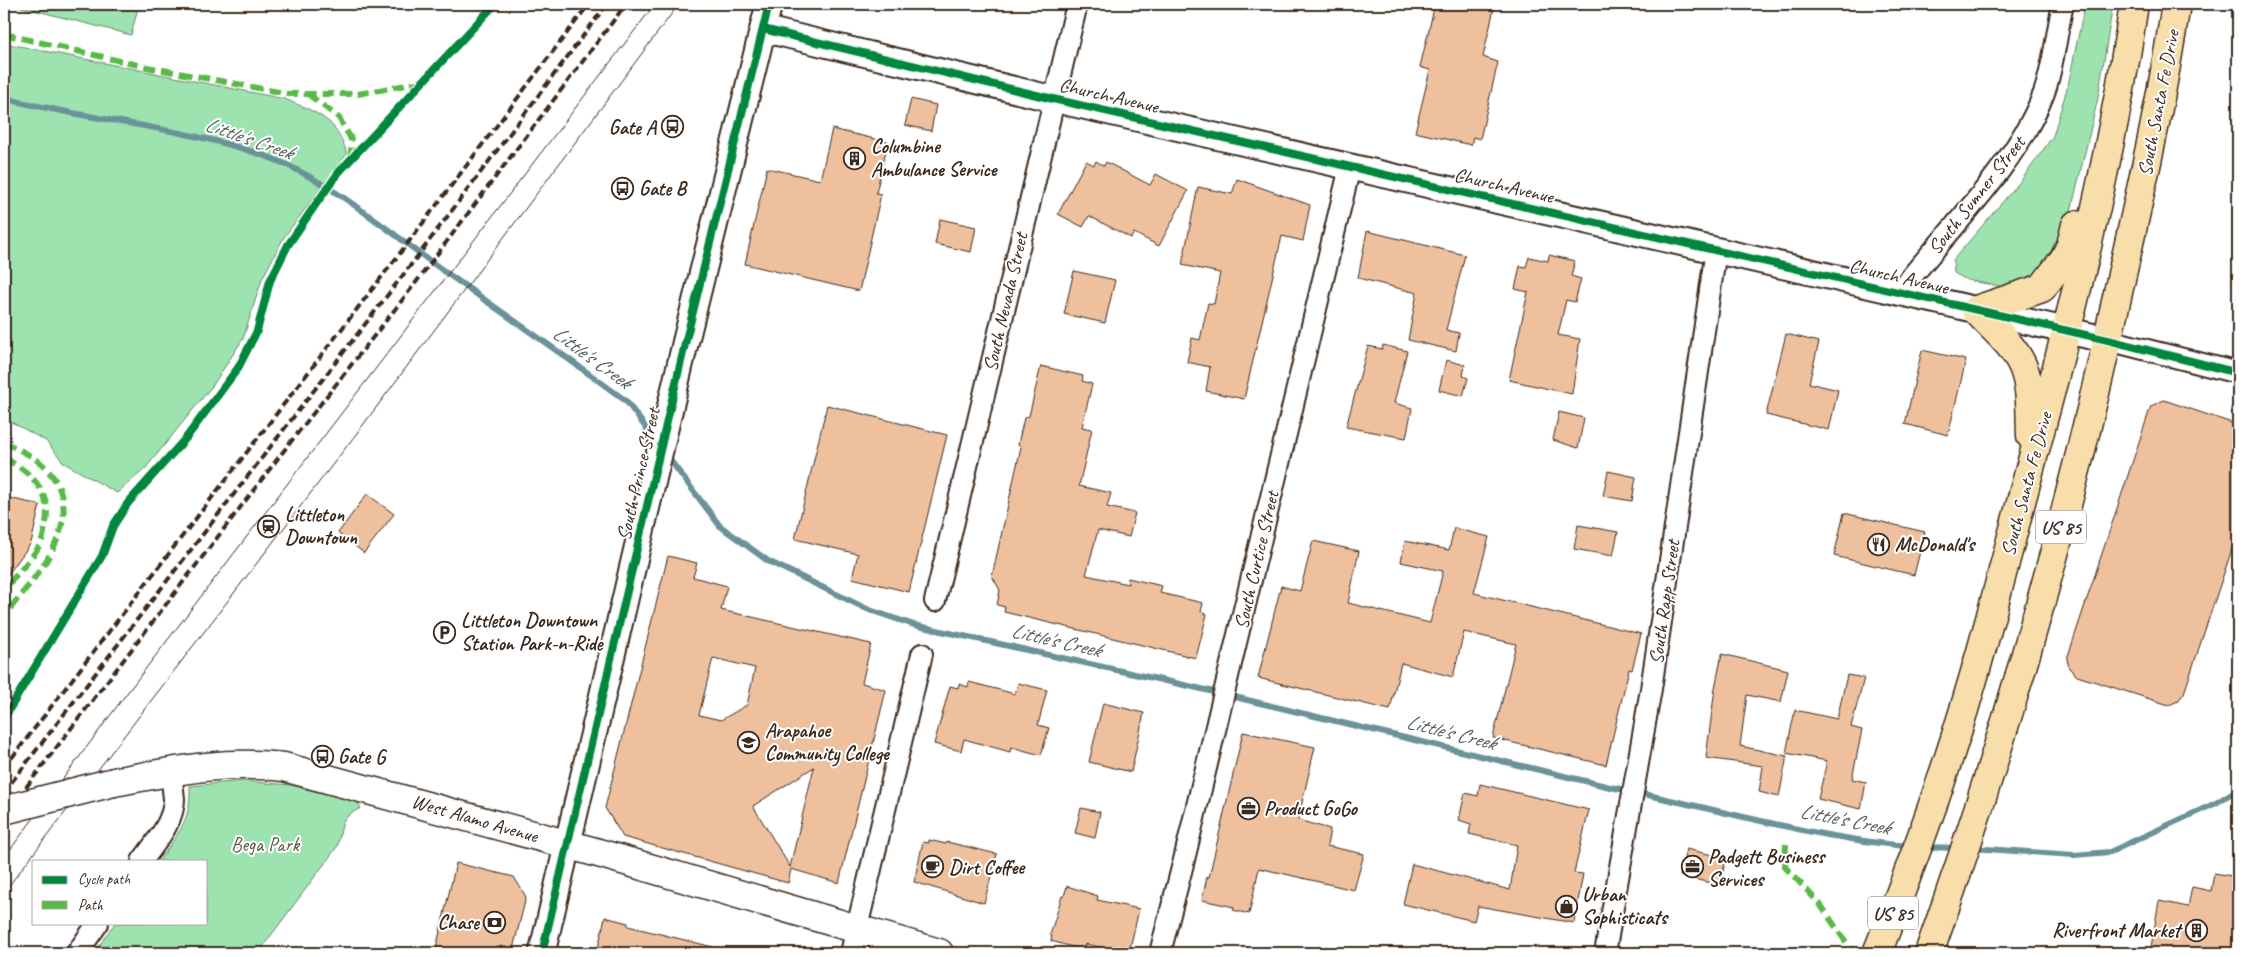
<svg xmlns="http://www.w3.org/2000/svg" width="2242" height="957" font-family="Caveat,sans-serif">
<rect width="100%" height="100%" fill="#fff"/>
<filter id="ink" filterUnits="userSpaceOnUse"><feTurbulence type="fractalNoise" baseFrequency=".02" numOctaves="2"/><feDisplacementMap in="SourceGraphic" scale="10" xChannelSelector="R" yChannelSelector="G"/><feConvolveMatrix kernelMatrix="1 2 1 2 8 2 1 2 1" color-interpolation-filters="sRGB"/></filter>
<g filter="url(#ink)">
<!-- green -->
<path fill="#9ce3b0" stroke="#6c8667" d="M10 4H139L131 35Z
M2085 4H2113L2098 98 2060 257 2022 284 2008 288 1967 280 1954 273 1953 260 2023 178 2053 136 2068 85Z
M4 43 285 99C317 113 337 118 347 154L284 237 262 279 243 339 213 385 145 469 117 493 64 463 46 441 4 418Z
M242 781 291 785 357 802 361 808 351 813 343 821 337 847 258 953H94L115 923H206V861H159C178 833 191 822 190 786Z"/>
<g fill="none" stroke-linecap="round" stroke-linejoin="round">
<!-- stream -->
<path stroke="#6a9298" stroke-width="6" d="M4 98C90 121 180 126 265 156 322 176 381 225 430 261 495 308 562 353 626 401L655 440
M667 456 720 526 768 561 867 609 914 625 1193 687 1610 787C1681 801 1750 820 1822 834 1852 839 1881 845 1912 846
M1924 847 1959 848
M1972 848 2074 855 2110 852 2216 803 2238 789"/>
</g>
<!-- building -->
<path fill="#eec09e" stroke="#3b2a1e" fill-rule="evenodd" d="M1435 4H1495L1483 57 1498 62 1480 139 1473 137 1471 145 1415 132 1430 70 1420 67Z
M911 99 936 105 931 131 905 125Z
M832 129 888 142 876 193 881 194 859 291 745 264 767 168 820 180Z
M1086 161 1094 165 1096 161 1104 166 1106 162 1150 185 1156 174 1188 191 1159 246 1134 233 1131 238 1089 216 1083 227 1058 214Z
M1237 179 1310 205 1303 241 1282 236 1244 399 1206 391 1210 367 1187 362 1192 338 1200 340 1208 303 1214 304 1220 273 1182 265 1198 187 1232 194Z
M940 219 976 227 971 252 935 244Z
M1367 231 1465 255 1446 330 1459 333 1456 351 1408 340 1417 293 1358 278Z
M1549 255 1575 261 1571 276 1581 279 1575 302 1566 300 1558 335 1580 339 1572 394 1509 380 1528 292 1515 289 1520 266 1526 267 1529 257 1548 261Z
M1074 271 1115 280 1105 323 1064 314Z
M1786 334 1819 342 1809 383 1838 390 1829 430 1766 415Z
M1383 345 1407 351 1394 403 1412 408 1406 438 1346 427 1368 346 1382 349Z
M1922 350 1966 360 1948 435 1905 424Z
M1446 360 1465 365 1463 376 1468 378 1463 396 1439 390Z
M1041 366 1083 376 1082 381 1092 384 1082 427 1092 429 1079 486 1111 493 1107 507 1135 513 1129 537 1098 530 1086 575 1128 584V578L1162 586 1160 593 1203 603 1201 612 1207 614 1196 658 1004 612 1005 607 997 605 1000 590 992 576 1021 447 1018 444 1024 418 1029 416Z
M2164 400 2238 425V531L2184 693 2178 701 2169 705 2077 676 2069 668 2067 659 2151 406Z
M827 405 947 435 909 592 852 578 858 554 795 539Z
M1559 412 1584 418 1578 448 1553 440Z
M1608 471 1636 477 1632 501 1603 496Z
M367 494 394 514 364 553 338 533Z
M4 497 40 505 31 543 4 580Z
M1844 513 1925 532 1914 575 1834 556Z
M1578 525 1618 532 1613 556 1574 549Z
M1454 528 1489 537 1474 593 1641 634 1632 670 1629 669 1606 765 1493 738 1516 644 1464 632 1453 677 1401 663 1390 710 1258 678 1281 586 1300 591 1313 541 1359 551 1348 603 1430 623 1443 571 1401 562 1405 541 1449 550Z
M668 556 697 563 693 577 727 586 721 610 871 644 862 683 886 690 839 883 791 869 788 883 623 837 605 808ZM713 658 755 668 747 705 721 720 699 715ZM814 767 790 867 753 806Z
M1722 654 1788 670 1781 702 1747 695 1740 746 1787 756 1779 797 1759 792 1763 766 1706 758 1715 688Z
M1847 675 1864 678 1851 727 1862 730 1852 779 1866 782 1861 809 1818 799 1827 761 1786 753 1795 710 1837 719Z
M969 682 1015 694 1018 683 1047 690 1038 725 1049 728 1041 755 1011 747 1010 752 964 739 961 751 934 744 950 686 958 688 959 684 968 687Z
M1103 703 1144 713 1131 772 1089 762Z
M1243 732 1315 747 1298 820 1330 829 1327 846 1364 854 1354 890 1259 868 1249 914 1233 910 1234 907 1202 900 1207 877H1209Z
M1480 784 1589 810 1574 873 1583 874 1574 923 1478 906 1474 921 1403 904 1412 864 1510 890 1517 845 1469 834 1471 824 1459 820 1465 793 1478 796Z
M1081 808 1100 812 1095 838 1075 833Z
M929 840 946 844 947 842 997 854 984 903 914 882 923 842 929 843Z
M1686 849 1726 858 1720 885 1680 876Z
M456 863 514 877 526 897 512 953H435Z
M2214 873 2238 877V953H2150L2159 901 2188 907 2192 887 2211 891Z
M1067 886 1098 896 1097 900 1139 909 1129 953 1085 944 1083 950 1051 941 1052 936 1050 935 1062 896H1064Z
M605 917 628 923V926L713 947 712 953H597Z"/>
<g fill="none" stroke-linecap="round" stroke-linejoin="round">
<defs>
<path id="minor" d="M1899 292C1947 231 2016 166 2044 93 2053 69 2057 30 2063 4
M2108 340 2238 373
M935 601 1077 4
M142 861C155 843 174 822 174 799 173 790 172 780 171 771
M77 953 98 923
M851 953 922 654
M1160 953 1184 860 1350 167
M1605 953 1651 689 1716 250"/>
<path id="tertiary" d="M763 29 1053 99 2108 340
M542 953 685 344 769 4"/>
<path id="secondary" d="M114 782C174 771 222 760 284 767L595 852 939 953"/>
<path id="trunk" d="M2031 436C2030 414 2032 388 2023 367 2014 345 1991 327 1976 310L2042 288 2064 259 2071 245 2076 225
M1877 953C1902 890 1926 827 1947 763 1979 667 2003 569 2029 472 2071 318 2111 162 2134 4
M1929 953C2009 730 2073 501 2123 270 2143 181 2163 94 2176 4"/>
</defs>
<!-- minor casing -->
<use href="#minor" stroke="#3b2a1e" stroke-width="24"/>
<!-- tertiary casing -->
<use href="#tertiary" stroke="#3b2a1e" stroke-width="29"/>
<!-- secondary casing -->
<use href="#secondary" stroke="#3b2a1e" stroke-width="31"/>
<!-- trunk casing -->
<use href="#trunk" stroke="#3b2a1e" stroke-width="31"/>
<!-- minor -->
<use href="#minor" stroke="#fff" stroke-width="20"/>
<!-- tertiary -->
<use href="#tertiary" stroke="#fff" stroke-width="25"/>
<!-- secondary -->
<use href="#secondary" stroke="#fff" stroke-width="28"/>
<!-- trunk -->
<use href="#trunk" stroke="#f8deab" stroke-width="28"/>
<!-- tram -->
<path stroke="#3b2a1e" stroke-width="1" d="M4 858 124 697 655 4
M4 892 360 429 679 4"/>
<!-- rail -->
<path stroke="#3b2a1e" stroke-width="4" stroke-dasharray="8 4" stroke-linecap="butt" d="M4 768 407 244 589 4
M4 792 420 253 607 4
M4 816 282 453 414 285 626 4"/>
<defs>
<path id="secondary-bridge" d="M4 810 114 782"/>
</defs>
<!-- secondary-bridge casing -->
<use href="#secondary-bridge" stroke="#3b2a1e" stroke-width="31" stroke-linecap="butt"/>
<!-- secondary-bridge -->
<use href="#secondary-bridge" stroke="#fff" stroke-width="28"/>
<!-- quiet -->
<path stroke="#58b947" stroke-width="6" stroke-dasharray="12 6" stroke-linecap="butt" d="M4 34 142 66 289 94H358L422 82
M308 94 339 118 351 139V158
M4 442C17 449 32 455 43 465 95 517 36 575 4 616
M4 458C31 472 54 493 45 527 44 532 43 540 40 545 30 561 15 576 4 590
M1786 844 1785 867 1820 904 1852 951"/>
<defs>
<path id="cycleway" d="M763 29 1053 99 2108 340 2238 373
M4 718 102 556 113 526 128 503 186 438 238 368 257 331 270 281 288 245 316 204 339 172 495 4
M542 953 685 344 769 4"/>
</defs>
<!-- cycleway casing -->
<use href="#cycleway" stroke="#fff" stroke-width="11"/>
<!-- cycleway -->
<use href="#cycleway" stroke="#00873e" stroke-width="8"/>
</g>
</g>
<!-- icons -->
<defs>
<symbol id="bus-ring" viewBox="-11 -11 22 22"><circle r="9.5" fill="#fff" stroke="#3b2a1e" stroke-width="1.5"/><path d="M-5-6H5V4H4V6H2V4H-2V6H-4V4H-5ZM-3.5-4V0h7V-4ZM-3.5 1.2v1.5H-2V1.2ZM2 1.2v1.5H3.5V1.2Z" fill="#3b2a1e"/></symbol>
<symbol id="building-ring" viewBox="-11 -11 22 22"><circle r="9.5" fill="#fff" stroke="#3b2a1e" stroke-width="1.5"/><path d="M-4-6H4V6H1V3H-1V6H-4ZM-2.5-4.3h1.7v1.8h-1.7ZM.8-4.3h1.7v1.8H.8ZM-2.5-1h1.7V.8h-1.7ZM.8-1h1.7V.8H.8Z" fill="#3b2a1e"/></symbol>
<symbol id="station-ring" viewBox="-11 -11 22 22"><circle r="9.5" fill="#fff" stroke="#3b2a1e" stroke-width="1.5"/><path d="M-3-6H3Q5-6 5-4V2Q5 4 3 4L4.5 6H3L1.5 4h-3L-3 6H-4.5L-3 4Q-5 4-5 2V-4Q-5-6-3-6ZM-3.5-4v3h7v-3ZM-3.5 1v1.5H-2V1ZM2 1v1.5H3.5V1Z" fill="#3b2a1e"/></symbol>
<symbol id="restaurant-ring" viewBox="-11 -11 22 22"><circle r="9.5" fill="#fff" stroke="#3b2a1e" stroke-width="1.5"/><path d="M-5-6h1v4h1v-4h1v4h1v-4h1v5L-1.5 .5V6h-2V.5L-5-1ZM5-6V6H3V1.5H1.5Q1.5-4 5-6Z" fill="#3b2a1e"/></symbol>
<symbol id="parking-ring" viewBox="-11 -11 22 22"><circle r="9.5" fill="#fff" stroke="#3b2a1e" stroke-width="1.5"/><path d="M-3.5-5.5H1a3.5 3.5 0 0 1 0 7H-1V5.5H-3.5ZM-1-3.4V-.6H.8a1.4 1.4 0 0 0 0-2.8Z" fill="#3b2a1e"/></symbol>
<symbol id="university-ring" viewBox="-11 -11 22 22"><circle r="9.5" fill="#fff" stroke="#3b2a1e" stroke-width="1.5"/><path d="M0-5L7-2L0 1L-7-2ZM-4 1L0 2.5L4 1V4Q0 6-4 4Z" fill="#3b2a1e"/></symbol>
<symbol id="office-ring" viewBox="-11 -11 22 22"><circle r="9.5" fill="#fff" stroke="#3b2a1e" stroke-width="1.5"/><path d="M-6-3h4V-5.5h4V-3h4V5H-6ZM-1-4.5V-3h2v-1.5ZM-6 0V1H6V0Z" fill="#3b2a1e"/></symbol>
<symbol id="cafe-ring" viewBox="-11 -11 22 22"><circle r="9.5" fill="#fff" stroke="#3b2a1e" stroke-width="1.5"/><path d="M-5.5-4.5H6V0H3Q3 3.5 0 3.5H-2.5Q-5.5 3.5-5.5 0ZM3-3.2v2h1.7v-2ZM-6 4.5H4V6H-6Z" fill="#3b2a1e"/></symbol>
<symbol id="shop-ring" viewBox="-11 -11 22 22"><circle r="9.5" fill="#fff" stroke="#3b2a1e" stroke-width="1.5"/><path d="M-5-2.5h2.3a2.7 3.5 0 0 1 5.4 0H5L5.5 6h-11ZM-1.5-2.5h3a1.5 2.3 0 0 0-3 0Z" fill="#3b2a1e"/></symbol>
<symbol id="bank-ring" viewBox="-11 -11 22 22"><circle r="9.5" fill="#fff" stroke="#3b2a1e" stroke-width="1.5"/><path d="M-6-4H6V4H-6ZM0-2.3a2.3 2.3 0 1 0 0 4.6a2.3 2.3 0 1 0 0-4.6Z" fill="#3b2a1e"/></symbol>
</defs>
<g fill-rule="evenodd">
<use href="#bus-ring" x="660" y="114" width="25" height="25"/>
<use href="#building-ring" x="842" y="146" width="25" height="25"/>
<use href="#bus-ring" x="610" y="176" width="25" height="25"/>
<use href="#station-ring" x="256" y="514" width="25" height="25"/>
<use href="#restaurant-ring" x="1866" y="532" width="25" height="25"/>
<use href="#parking-ring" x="432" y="620" width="25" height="25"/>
<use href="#university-ring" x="736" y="730" width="25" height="25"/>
<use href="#bus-ring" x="310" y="744" width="25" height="25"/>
<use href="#office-ring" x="1236" y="796" width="25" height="25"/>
<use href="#cafe-ring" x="920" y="854" width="25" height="25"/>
<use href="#office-ring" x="1680" y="854" width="25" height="25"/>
<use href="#shop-ring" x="1554" y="894" width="25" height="25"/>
<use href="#bank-ring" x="482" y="910" width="25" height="25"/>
<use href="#building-ring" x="2184" y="918" width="25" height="25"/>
</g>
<g text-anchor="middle" stroke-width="4" stroke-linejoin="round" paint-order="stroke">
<!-- shield labels -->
<g fill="#fff" stroke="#766a62" stroke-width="1">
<rect x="2036" y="510.5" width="50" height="33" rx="4"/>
<rect x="1868" y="896.5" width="50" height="33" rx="4"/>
</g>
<g font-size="19" font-weight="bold" fill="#3b2a1e">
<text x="2061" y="534">US 85</text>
<text x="1893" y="920">US 85</text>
</g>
<!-- street labels -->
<g font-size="20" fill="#3b2a1e" stroke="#fff">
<text transform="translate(1109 95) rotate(13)" y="7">Church Avenue</text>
<text transform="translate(2158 103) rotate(-79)" y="7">South Santa Fe Drive</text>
<text transform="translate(1504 185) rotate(13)" y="7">Church Avenue</text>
<text transform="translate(1976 195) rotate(-52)" y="7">South Sumner Street</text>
<text transform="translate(1899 276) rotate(13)" y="7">Church Avenue</text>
<text transform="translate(1005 302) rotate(-77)" y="7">South Nevada Street</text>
<text transform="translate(638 474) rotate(-77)" y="7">South Prince Street</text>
<text transform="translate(2026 484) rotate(-75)" y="7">South Santa Fe Drive</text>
<text transform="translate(1256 560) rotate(-77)" y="7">South Curtice Street</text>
<text transform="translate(1664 602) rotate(-82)" y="7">South Rapp Street</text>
<text transform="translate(475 818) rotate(16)" y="7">West Alamo Avenue</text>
</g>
<!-- poi labels -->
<g font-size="20" font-weight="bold" fill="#3b2a1e" stroke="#fff" text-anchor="start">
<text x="656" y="134" text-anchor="end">Gate A</text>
<text x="871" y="153">Columbine<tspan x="871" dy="23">Ambulance Service</tspan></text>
<text x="639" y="195">Gate B</text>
<text x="285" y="521">Littleton<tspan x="285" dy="23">Downtown</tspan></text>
<text x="1895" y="551">McDonald's</text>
<text x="461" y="627">Littleton Downtown<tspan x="461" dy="23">Station Park-n-Ride</tspan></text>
<text x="765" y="737">Arapahoe<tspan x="765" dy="23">Community College</tspan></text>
<text x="338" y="763">Gate G</text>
<text x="1264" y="815">Product GoGo</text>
<text x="1708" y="863">Padgett Business<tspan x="1708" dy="23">Services</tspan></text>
<text x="949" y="874">Dirt Coffee</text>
<text x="1582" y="901">Urban<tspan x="1582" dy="23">Sophisticats</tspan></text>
<text x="479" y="929" text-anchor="end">Chase</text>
<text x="2180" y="937" text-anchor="end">Riverfront Market</text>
</g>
<!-- park labels -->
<g font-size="20" fill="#535842" stroke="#fff">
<text x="265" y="851">Bega Park</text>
</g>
<!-- water labels -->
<g font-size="21" font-style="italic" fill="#535e5b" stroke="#fff">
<text transform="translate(249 138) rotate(19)" y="7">Little's Creek</text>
<text transform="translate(592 357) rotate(36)" y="7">Little's Creek</text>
<text transform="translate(1056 640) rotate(13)" y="7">Little's Creek</text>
<text transform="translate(1451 732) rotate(14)" y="7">Little's Creek</text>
<text transform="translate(1845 819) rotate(11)" y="7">Little's Creek</text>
</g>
</g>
<!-- margin -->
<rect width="2242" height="957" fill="none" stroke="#fff" stroke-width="20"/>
<rect x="10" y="10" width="2222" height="937" fill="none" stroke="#3b2a1e" stroke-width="2" filter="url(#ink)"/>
<!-- legend -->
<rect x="32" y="860" width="175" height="65" fill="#ffffff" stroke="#b1aaa5"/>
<rect x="42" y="876" width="25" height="8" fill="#00873e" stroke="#b1aaa5"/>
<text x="78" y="884" font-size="15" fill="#3b2a1e">Cycle path</text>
<rect x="42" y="901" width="25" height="8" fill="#58b947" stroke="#b1aaa5"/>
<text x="78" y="910" font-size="15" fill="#3b2a1e">Path</text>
</svg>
